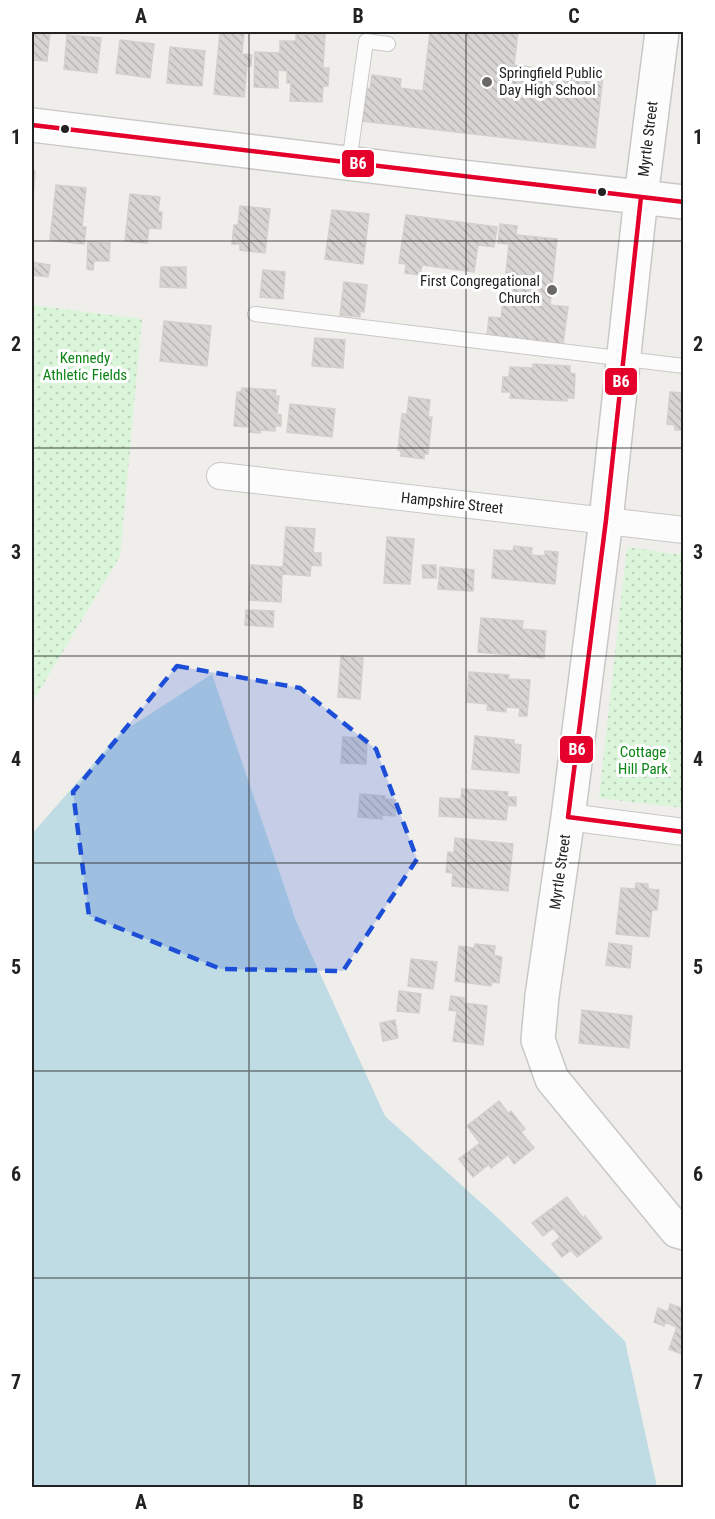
<svg xmlns="http://www.w3.org/2000/svg" width="715" height="1519" font-family="'Roboto Condensed',sans-serif">
<defs>
<pattern id="park-dots" width="8" height="8" patternUnits="userSpaceOnUse" patternTransform="scale(1.5)"><rect width="8" height="8" fill="#daf5da"/><path d="M2 2h.1M6 6h.1" fill="none" stroke="#bbd2bb" stroke-width="1.8" stroke-linecap="round"/></pattern>
<pattern id="building-back-hatch" width="6" height="6" patternUnits="userSpaceOnUse" patternTransform="scale(1.5)"><rect width="6" height="6" fill="#d7d4d2"/><path d="M-1 5l2 2M0 0l6 6M5-1l2 2" fill="none" stroke="#b8b6b4"/></pattern>
</defs>
<rect width="100%" height="100%" fill="#f0eeeb"/>
<!-- park -->
<path fill="url(#park-dots)" d="M32 305 142 319 120 556 32 703Z
M627 547 683 555V808L599 798Z"/>
<!-- water -->
<path fill="#bfdbe3" d="M212 674 296 921 385 1116 500 1220 625 1341 657 1487H32V834L119 734Z"/>
<!-- building -->
<path fill="url(#building-back-hatch)" stroke="#d3d0cc" stroke-width="1.5" d="M32 32H50L47 61 32 60Z
M220 32 244 33 242 54 252 55 251 66H247L244 97 214 94Z
M430 32H518L514 65 603 76 595 148 362 121 366 88 370 89 372 75 401 79 400 88 423 91Z
M296 34 325 35 323 68H329L328 86H323L322 102 290 101 291 83H287V71L278 70V88L254 87 255 52 280 53V41H296Z
M67 35 101 38 97 73 64 69Z
M120 40 154 44 150 78 116 73Z
M170 47 205 51 202 86 167 83Z
M32 171H35L32 214Z
M56 185 86 188 82 227H86L84 244 50 240Z
M130 194 160 197 158 212H162L161 229 149 228 147 243 125 241Z
M240 206 270 209 265 253 240 250V244H232L234 225H238Z
M332 210 369 214 363 264 325 259Z
M406 215 497 227 494 247 478 245 474 272 422 265 420 275 405 273 406 264 399 263Z
M500 224 517 226 516 235 557 239 550 305 568 307 563 344 487 336 489 317 501 318 509 244 498 243Z
M88 242 110 243 109 261H94L93 270 87 269Z
M32 262 50 265 48 277 32 275Z
M161 267H186V288L160 287Z
M263 270 285 272 283 299 260 297Z
M344 282 367 285 364 312 360 311V317L340 315Z
M164 321 211 326 207 366 160 361Z
M315 338 345 340 343 368 312 366Z
M533 364 570 366V373L575 374 574 398H567V401L510 398 511 392H502L503 377H509L510 367 533 368Z
M242 388 276 390 275 396H279L277 414 281 415V426H275V431L260 430V433L249 432 250 427 234 426 237 392H241Z
M670 392 684 393V430H675V425L667 424Z
M409 397 430 400 428 417H432L428 454H424V459L401 456V451L398 450 402 414H407Z
M290 404 335 409 332 437 287 432Z
M286 527 315 529 313 553H321V566L311 565 310 576 282 574 281 602 249 600 251 565 283 567Z
M387 537 414 539 410 584 384 583Z
M514 546 532 548 531 555 545 556V551L558 552 555 584 492 578 494 550 513 551Z
M422 565H436V578H423Z
M440 567 474 570 473 591 438 589Z
M246 610 274 611 273 627 245 625Z
M481 618 523 621 522 629 546 631 544 658 478 652Z
M341 656 363 658 360 699 338 697Z
M469 672 509 675 508 679 530 680 527 716H519L520 708 506 707V712L487 710 488 704 467 702Z
M475 736 514 740V744L521 745 519 773 472 769Z
M343 737 367 738 366 764 341 763Z
M462 789 508 792 507 797H516V806L508 805 506 820 439 816 440 798 461 799Z
M360 794 385 796V799L396 800 395 816 382 815V819L358 817Z
M455 838 513 844 508 891 452 886 453 873 446 872 448 852 454 853Z
M636 883 648 884V889L659 890 657 910H652L649 937 616 934 621 888 635 889Z
M609 943 632 946 630 968 606 965Z
M475 944 495 946 494 955 502 957 499 983 492 982 491 986 455 981 459 946 474 948Z
M411 959 437 962 433 989 408 986Z
M399 991 421 994 419 1013 397 1011Z
M451 996 464 998V1003L487 1006 483 1045 453 1041 457 1011 449 1010Z
M582 1010 632 1016 629 1048 579 1043Z
M395 1020 398 1038 383 1041 380 1023Z
M499 1101 508 1113 511 1111 525 1129 521 1132 534 1148 514 1164 508 1155 491 1168 489 1164 473 1177 459 1159 480 1143 467 1126Z
M567 1197 583 1218 585 1216 602 1238 577 1257 571 1250 562 1257 552 1244 560 1237 553 1228 543 1236 532 1223Z
M670 1304 684 1309V1355L669 1349 677 1327 665 1322 664 1326 654 1322 658 1308 668 1312Z"/>
<g fill="none" stroke-linecap="round" stroke-linejoin="round">
<defs>
<path id="service" d="M349 163 366 41 388 44
M255 314 684 366"/>
<path id="minor" d="M220 476 684 530
M568 817 684 832"/>
<path id="tertiary" d="M662 32 641 197 606 520 568 817 542 996 538 1040 552 1079 677 1231 684 1233
M32 125 462 177 684 202"/>
</defs>
<!-- service casing -->
<use href="#service" stroke="#c9c8c7" stroke-width="16"/>
<!-- minor casing -->
<use href="#minor" stroke="#c9c8c7" stroke-width="28"/>
<!-- tertiary casing -->
<use href="#tertiary" stroke="#c9c8c7" stroke-width="36"/>
<!-- service -->
<use href="#service" stroke="#fdfcfc" stroke-width="14"/>
<!-- minor -->
<use href="#minor" stroke="#fdfcfc" stroke-width="26"/>
<!-- tertiary -->
<use href="#tertiary" stroke="#fdfcfc" stroke-width="33"/>
<defs>
<path id="bus-1" d="M32 125 684 202
M641 197 606 520 568 817 684 832"/>
</defs>
<!-- bus-1 casing -->
<use href="#bus-1" stroke="#fff" stroke-width="9"/>
<!-- bus-1 -->
<use href="#bus-1" stroke="#e4002b" stroke-width="4.5"/>
</g>
<!-- marked area -->
<path fill="#1d4ed8" fill-opacity="0.2" stroke="#1d4ed8" stroke-width="4.5" stroke-dasharray="12 8" stroke-linejoin="round" d="M177 666 300 688 376 749 417 859 343 971 221 969 89 916 73 792Z"/>
<!-- grid -->
<path fill="none" stroke="#222" stroke-width="1.5" stroke-opacity="0.55" d="M249 32V1488M466 32V1488M32 241H684M32 448H684M32 656H684M32 863H684M32 1071H684M32 1278H684"/>
<!-- markers -->
<g fill="#6a6968" stroke="#fff" stroke-width="2">
<circle cx="487" cy="82" r="6"/>
<circle cx="552" cy="290" r="6"/>
</g>
<g fill="#222" stroke="#fff" stroke-width="2">
<circle cx="65" cy="129" r="5"/>
<circle cx="602" cy="192" r="5"/>
</g>
<g text-anchor="middle" stroke-width="6" stroke-linejoin="round" paint-order="stroke">
<!-- poi labels -->
<g font-size="15" fill="#222" stroke="#fff" text-anchor="start">
<text x="499" y="78">Springfield Public<tspan x="499" dy="17">Day High School</tspan></text>
<text x="540" y="286" text-anchor="end">First Congregational<tspan x="540" dy="17">Church</tspan></text>
</g>
<!-- street labels -->
<g font-size="15" fill="#222" stroke="#fff">
<text transform="translate(648 139) rotate(-83)" y="5">Myrtle Street</text>
<text transform="translate(452 503) rotate(6)" y="5">Hampshire Street</text>
<text transform="translate(560 872) rotate(-82)" y="5">Myrtle Street</text>
</g>
<!-- park labels -->
<g font-size="15" fill="#0c8416" stroke="#fff">
<text x="85" y="363">Kennedy<tspan x="85" dy="17">Athletic Fields</tspan></text>
<text x="643" y="757">Cottage<tspan x="643" dy="17">Hill Park</tspan></text>
</g>
</g>
<g stroke="#fff" stroke-width="2">
<rect x="341" y="149" width="34" height="29" rx="6" fill="#e4002b"/>
<rect x="604" y="367" width="34" height="29" rx="6" fill="#e4002b"/>
<rect x="559" y="735" width="35" height="29" rx="6" fill="#e4002b"/>
</g>
<g font-size="16" text-anchor="middle" font-weight="bold" fill="#fff">
<text x="358" y="169">B6</text>
<text x="621" y="387">B6</text>
<text x="577" y="755">B6</text>
</g>
<!-- border -->
<rect width="715" height="1519" fill="none" stroke="#ffffff" stroke-width="66"/>
<rect x="33" y="33" width="649" height="1453" fill="none" stroke="#222" stroke-width="2"/>
<g font-size="20" text-anchor="middle" font-weight="bold" fill="#222">
<text x="141" y="23">A</text>
<text x="358" y="23">B</text>
<text x="574" y="23">C</text>
<text x="16" y="144">1</text>
<text x="698" y="144">1</text>
<text x="16" y="351">2</text>
<text x="698" y="351">2</text>
<text x="16" y="559">3</text>
<text x="698" y="559">3</text>
<text x="16" y="766">4</text>
<text x="698" y="766">4</text>
<text x="16" y="974">5</text>
<text x="698" y="974">5</text>
<text x="16" y="1181">6</text>
<text x="698" y="1181">6</text>
<text x="16" y="1389">7</text>
<text x="698" y="1389">7</text>
<text x="141" y="1509">A</text>
<text x="358" y="1509">B</text>
<text x="574" y="1509">C</text>
</g>
</svg>
